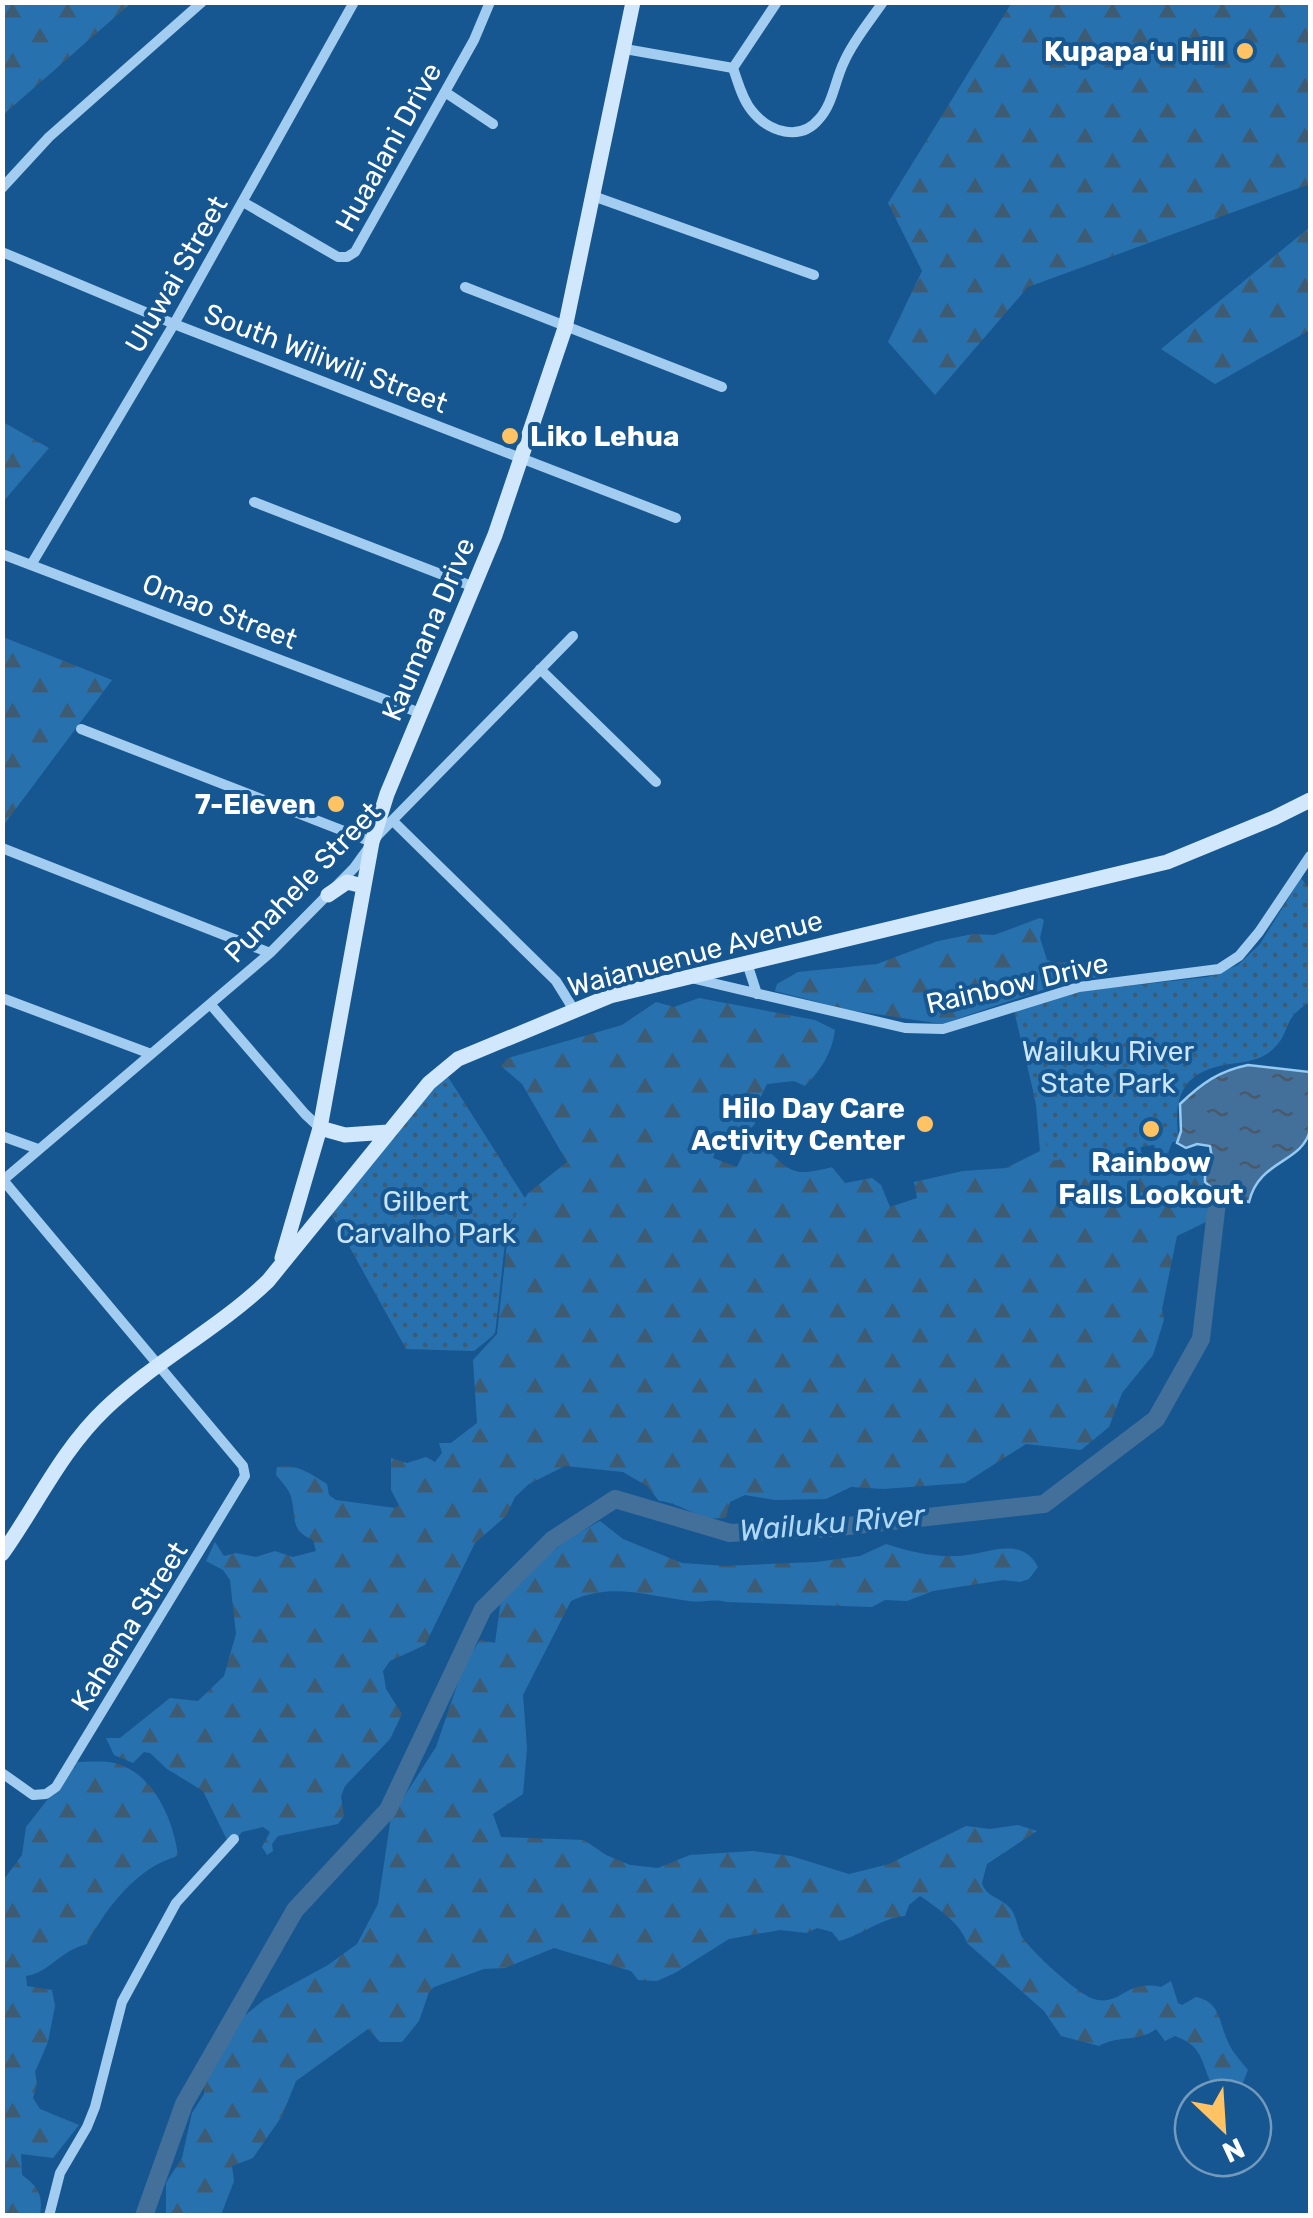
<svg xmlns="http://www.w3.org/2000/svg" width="1313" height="2218" font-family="Rubik,sans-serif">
<defs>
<pattern id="forest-firs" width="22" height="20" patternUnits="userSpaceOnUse" patternTransform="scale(2.5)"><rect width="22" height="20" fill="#2871af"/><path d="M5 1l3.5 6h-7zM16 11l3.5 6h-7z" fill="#3e5b74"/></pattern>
<pattern id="park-dots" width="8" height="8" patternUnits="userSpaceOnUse" patternTransform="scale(2.5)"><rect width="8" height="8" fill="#2871af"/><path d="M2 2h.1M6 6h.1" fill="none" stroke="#3e5b74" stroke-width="1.8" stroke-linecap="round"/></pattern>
<pattern id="water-ripples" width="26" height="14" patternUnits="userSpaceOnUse" patternTransform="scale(2.5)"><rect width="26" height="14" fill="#42709a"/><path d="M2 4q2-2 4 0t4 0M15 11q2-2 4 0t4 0" fill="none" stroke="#485a6b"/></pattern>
</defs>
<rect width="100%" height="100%" fill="#165791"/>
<!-- forest -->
<path fill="url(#forest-firs)" d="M3 2H131V3L3 115Z
M1012 2 1310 3V184L1028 287 935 395 888 342 922 271 888 203Z
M1310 227V330L1215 384 1161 349Z
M3 422 49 448 3 502Z
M3 637 112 680 3 826Z
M1040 918 1044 920 1040 938 1047 960C1068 967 1096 955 1111 975L1066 982 942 1024 849 1010 775 991 777 984 798 972 877 964 938 941 973 934 994 935Z
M699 998 815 1020 835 1030C832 1053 821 1070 805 1086L794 1081 767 1084 755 1109V1124L747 1132 731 1131 720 1136 713 1158 737 1167 743 1154 764 1146C791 1173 793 1177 832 1167L845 1183 872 1178 881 1185 890 1207 917 1198 914 1182 963 1171 1006 1168 1040 1151 1036 1105 1022 1038 1138 1129 1141 1151 1150 1166 1156 1164 1152 1118 1171 1102 1175 1135 1168 1153 1178 1164 1205 1172 1203 1193 1209 1215 1206 1222 1177 1236 1162 1309 1164 1320 1153 1355 1122 1393 1109 1427 1081 1450 1026 1444 965 1483 883 1489 851 1487 826 1499 775 1500 745 1495 730 1502 726 1517C702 1524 681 1502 659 1501L647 1486 623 1472 565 1466 529 1484 515 1497 506 1516 475 1543 425 1645 390 1661 383 1671 386 1689 402 1714 390 1739 345 1786 341 1796 344 1816 338 1824 278 1836 272 1844 273 1851 267 1855 262 1847 270 1832 263 1827 242 1832 235 1841 228 1842 203 1791 167 1769 150 1753 144 1752 133 1763 114 1755 106 1738H120L170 1698 198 1701 224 1676 236 1634 230 1580 223 1570 206 1561 215 1542 224 1556 236 1553 256 1557 275 1551 293 1557 316 1551 313 1540C289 1530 297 1518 291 1497 289 1489 281 1481 276 1475L277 1467C297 1463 311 1474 327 1484L329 1495 336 1500 395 1508 399 1505 391 1490V1458L407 1463 426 1457 435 1462 442 1453 439 1443H451L477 1423 473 1360 497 1334 509 1225 528 1193 567 1162 522 1084 501 1066 508 1058 622 1025 656 1002 674 1007Z
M600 1521 623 1539 682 1563 725 1566 816 1562 860 1556 886 1544C910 1552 933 1557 958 1556 987 1555 1021 1534 1038 1567L1029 1579 1020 1582 1003 1580 933 1591 907 1601 885 1600 872 1607 727 1602C711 1598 703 1603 689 1601 647 1596 612 1582 571 1601L523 1695 527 1748 523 1794 493 1814 501 1837 584 1840 606 1855 630 1865 658 1868 690 1855 753 1851 791 1856 849 1874 889 1864 966 1826 990 1829 1018 1825 1037 1831 987 1864 982 1883C986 1897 1000 1897 1010 1908 1017 1916 1017 1928 1022 1937 1032 1952 1077 1994 1094 1999 1121 2007 1125 1979 1161 1987L1171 1981 1178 2003 1182 2005 1196 1997C1221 2002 1219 2023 1228 2042 1232 2052 1242 2062 1248 2070L1242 2085H1223L1214 2088C1200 2065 1206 2047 1175 2036L1165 2041 1156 2029C1140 2042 1118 2035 1099 2046L1061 2036 1044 2011 967 1943C961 1923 936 1907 920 1896L909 1905 905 1916C881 1918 862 1935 839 1941L832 1932 817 1928 807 1933 780 1930 729 1939 675 1973 657 1981 638 1980 631 1971 554 1948 505 1968 484 1969 434 1987 429 1992 419 2021 402 2042H380L368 2029 296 2081 282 2116 253 2158 232 2166 234 2181 221 2215H166V2183L182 2158 192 2113 204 2094V2082L223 2045 244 2016 264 2000 328 1965 357 1944 378 1904 391 1817 436 1747 464 1665 480 1640 495 1643 501 1600 507 1591 565 1541Z
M77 1762C89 1762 106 1760 118 1764 154 1775 174 1821 178 1856 137 1867 106 1908 87 1944 59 1951 49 1973 26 1976L27 1986 52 1990 55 2006 48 2042 35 2072 37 2084 33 2098 40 2109 79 2125 53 2158 21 2154 22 2175C39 2187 43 2196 40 2215H3L2 1882 22 1855 26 1827Z"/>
<!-- park -->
<path fill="url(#park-dots)" d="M1301 878 1310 890V1002C1280 1020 1292 1032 1273 1049 1262 1060 1245 1062 1230 1064 1182 1071 1172 1097 1179 1141L1050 1161 1014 1011 1082 991 1208 977 1238 965 1260 944Z
M443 1069 528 1203 507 1224 495 1334 474 1351 406 1349 328 1208Z"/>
<!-- water -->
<path fill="url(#water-ripples)" stroke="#95caf3" stroke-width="2.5" d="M1248 1065 1310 1072C1310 1089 1313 1113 1310 1130 1302 1164 1259 1159 1249 1202L1218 1194 1205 1182V1172L1212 1158 1210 1146 1197 1144 1186 1148 1177 1143 1181 1131 1180 1104C1202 1083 1219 1071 1248 1065Z"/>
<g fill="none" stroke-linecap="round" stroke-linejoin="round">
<!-- river -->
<path stroke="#42709a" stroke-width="18" d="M144 2216 184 2104 295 1910 388 1810 483 1609 552 1540 615 1499 730 1533 830 1528 1044 1504 1156 1419 1201 1339 1218 1194 1230 1176"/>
<!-- street -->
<path stroke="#a3cdf0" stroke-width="10" d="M625 49 733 68C738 82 742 99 752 111 769 132 800 142 819 119 833 104 835 80 844 62 853 41 870 21 883 2
M733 68 777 2
M445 92 493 124
M2 188 49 137 202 2
M593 196 814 275
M243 202 338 257H347L355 252 474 40 490 2
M2 252 174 324 676 518
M465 287 722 387
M254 502 474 587
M2 554 420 713
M31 565 174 324 354 2
M540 669 656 782
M81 729 372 842
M393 821 556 981 574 1010
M2 848 270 953
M747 963 757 994
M691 978 905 1028 943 1029 1079 987 1219 969 1239 956 1259 932 1310 856
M2 998 151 1054
M211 1005 305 1114 320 1128
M2 1136 38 1149
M2 1181 270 953 354 868 378 835 573 636
M2 1773 33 1795 46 1794 56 1787 245 1476 243 1466 3 1180
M49 2216 60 2173 87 2127 95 2107 122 2002 176 1903 234 1839"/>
<!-- secondary -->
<path stroke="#d1e7fb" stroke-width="15" d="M328 895 347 882 363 886
M320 1128 345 1135 388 1132
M282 1258 320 1128 372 842 387 794 495 535 565 328 633 2
M2 1554C37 1505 61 1451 105 1409 155 1361 218 1329 268 1281L429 1083 458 1059 610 996 1167 862 1274 818 1310 800"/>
</g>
<!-- markers -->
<g fill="#ffc363" stroke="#165791" stroke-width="4">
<circle cx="1245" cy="51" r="10"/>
<circle cx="510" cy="436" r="10"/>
<circle cx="336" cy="804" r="10"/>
<circle cx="925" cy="1124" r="10"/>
<circle cx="1151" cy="1129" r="10"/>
</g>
<g text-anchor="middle" stroke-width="8" stroke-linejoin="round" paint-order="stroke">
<!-- poi labels -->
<g font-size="28" font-weight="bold" fill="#fff" stroke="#165791" text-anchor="end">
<text x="1225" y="61">Kupapaʻu Hill</text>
<text x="530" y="446" text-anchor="start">Liko Lehua</text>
<text x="316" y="814">7-Eleven</text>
<text x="905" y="1118">Hilo Day Care<tspan x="905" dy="32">Activity Center</tspan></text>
<text x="1151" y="1172" text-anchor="middle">Rainbow<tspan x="1151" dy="32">Falls Lookout</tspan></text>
</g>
<!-- street labels -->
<g font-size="28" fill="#fff" stroke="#165791">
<text transform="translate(388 147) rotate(-61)" y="10">Huaalani Drive</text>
<text transform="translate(176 274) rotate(-60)" y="10">Uluwai Street</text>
<text transform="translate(326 358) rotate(21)" y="10">South Wiliwili Street</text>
<text transform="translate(220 611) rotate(21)" y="10">Omao Street</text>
<text transform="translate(428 629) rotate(-67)" y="10">Kaumana Drive</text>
<text transform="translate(302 882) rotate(-46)" y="10">Punahele Street</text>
<text transform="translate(695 953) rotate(-15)" y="10">Waianuenue Avenue</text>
<text transform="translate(1017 983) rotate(-13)" y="10">Rainbow Drive</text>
<text transform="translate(129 1626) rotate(-58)" y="10">Kahema Street</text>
</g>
<!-- park labels -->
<g font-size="28" fill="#cae5fc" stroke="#165791">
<text x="1108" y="1061">Wailuku River<tspan x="1108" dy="32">State Park</tspan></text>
<text x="426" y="1211">Gilbert<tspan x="426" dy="32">Carvalho Park</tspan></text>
</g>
<!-- water labels -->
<g font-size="30" font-style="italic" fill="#afd7f7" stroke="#165791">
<text transform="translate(832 1523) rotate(-5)" y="10">Wailuku River</text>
</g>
</g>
<!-- border -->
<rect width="1313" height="2218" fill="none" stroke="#ffffff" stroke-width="10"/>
<!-- north arrow -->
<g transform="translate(1223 2128) rotate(155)"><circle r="48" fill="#165791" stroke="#739abd" stroke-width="2.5"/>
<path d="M0-8L18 38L0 25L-18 38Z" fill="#ffc363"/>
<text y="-15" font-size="28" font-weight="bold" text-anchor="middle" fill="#ffffff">N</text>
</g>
</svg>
